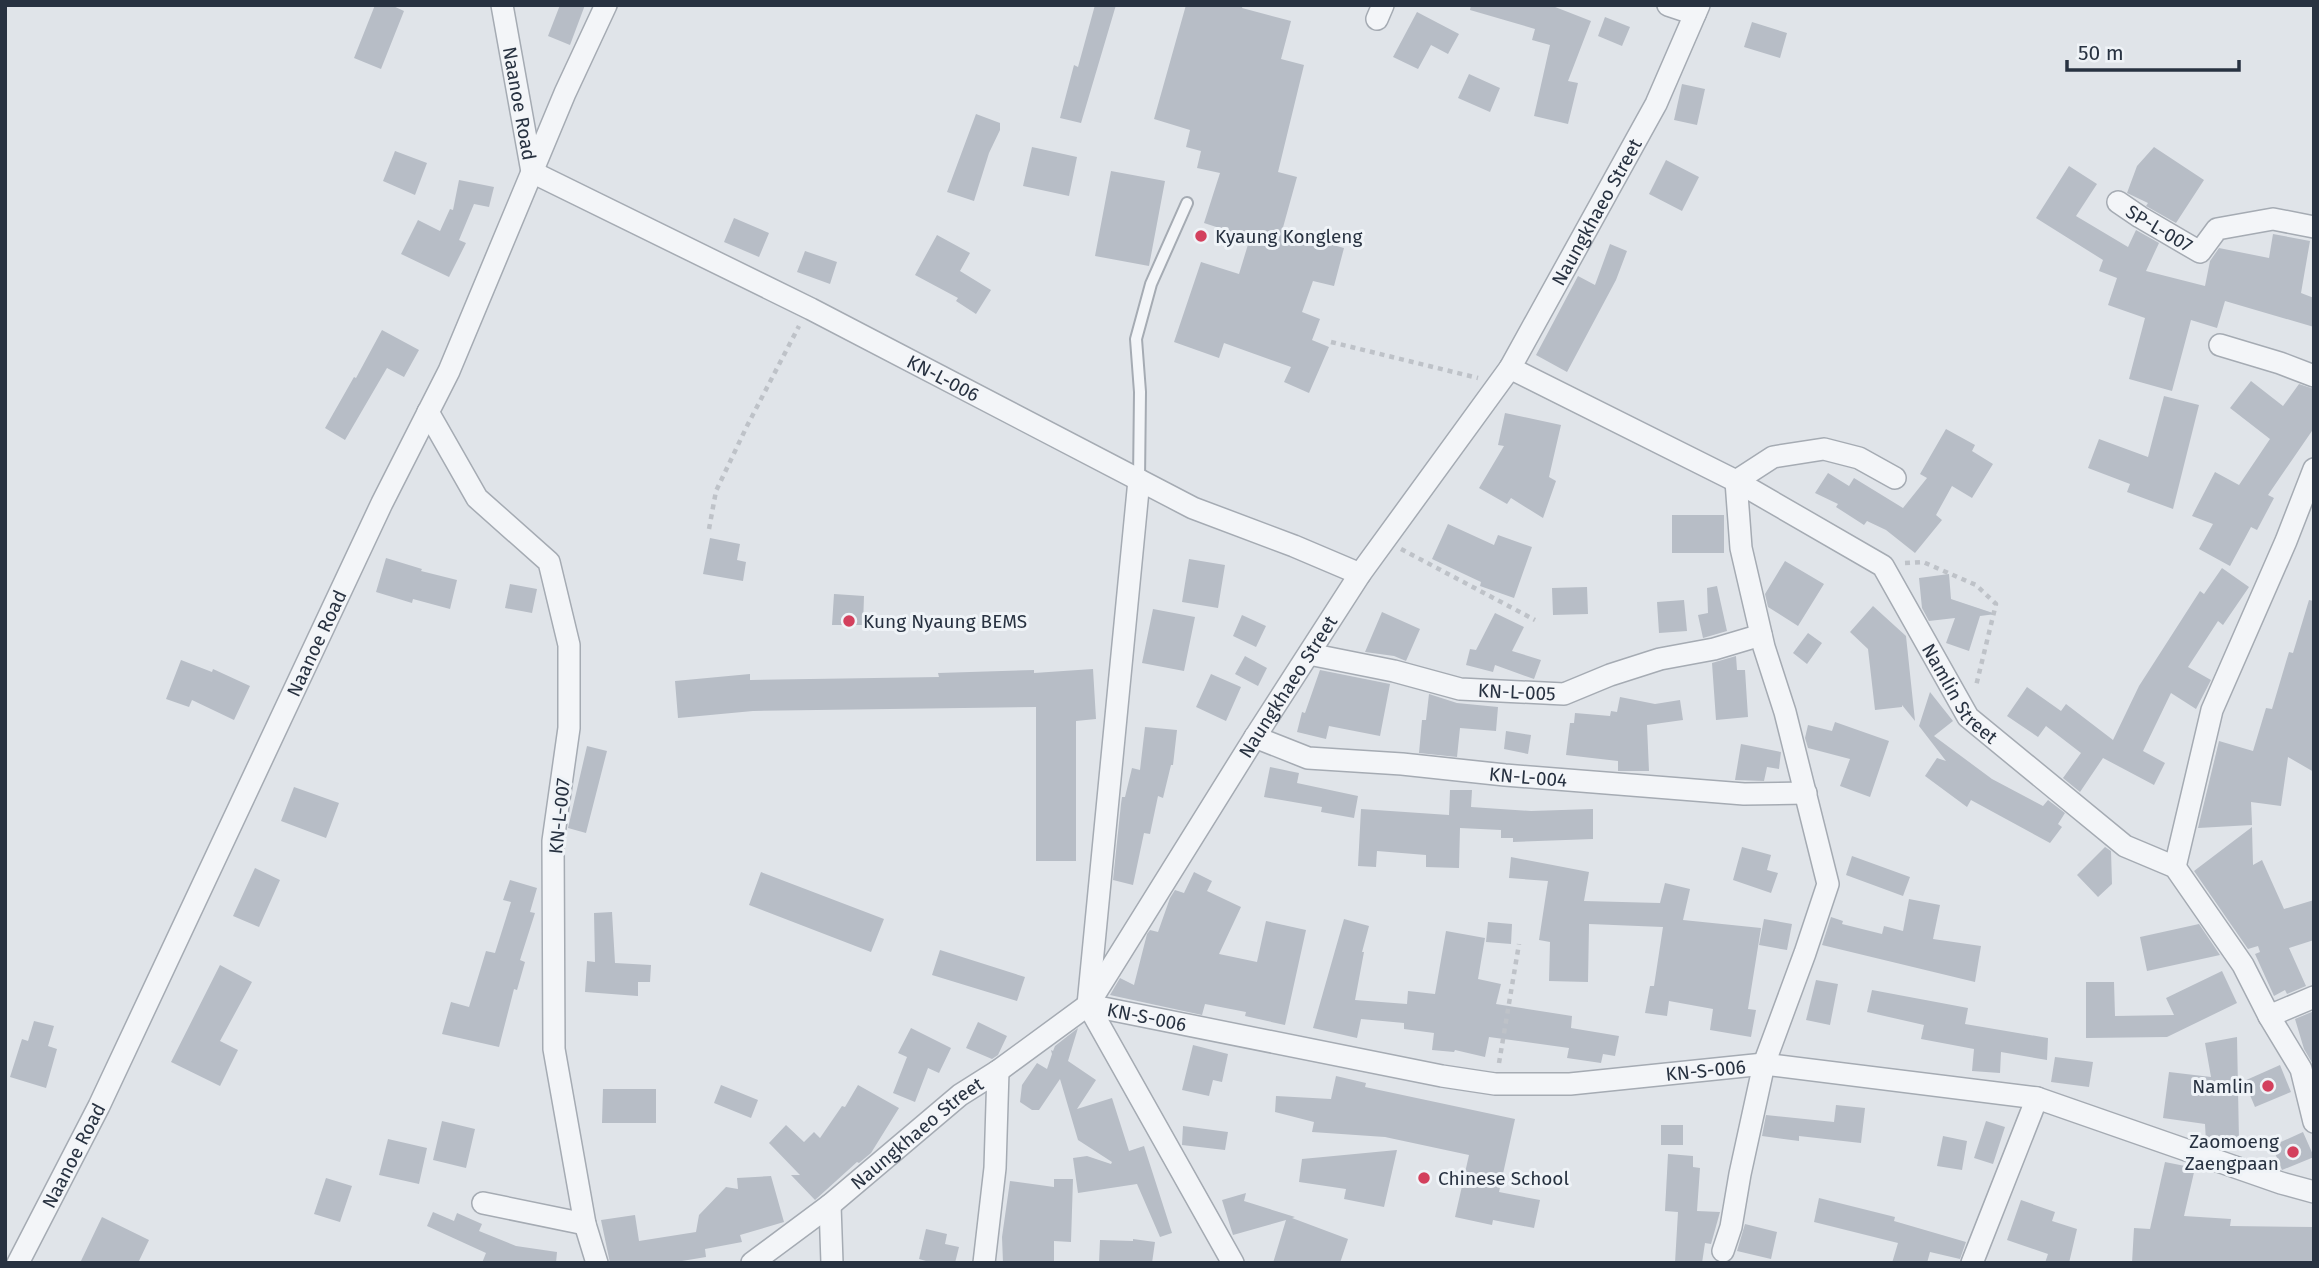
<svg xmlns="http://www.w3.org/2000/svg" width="2319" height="1268" font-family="'Fira Sans',sans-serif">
<rect width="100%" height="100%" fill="#e0e4e9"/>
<!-- building -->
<path fill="#b7bdc6" d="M375 5H391L404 11 381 69 354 58Z
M560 5H585L570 45 548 36Z
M1095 5H1116L1081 123 1060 118 1074 65 1078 67Z
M1186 5H1243L1242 8 1291 21 1281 59 1304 65 1278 172 1297 177 1282 231 1344 248 1334 286 1313 281 1302 312 1320 319 1312 340 1329 347 1309 393 1284 382 1291 367 1224 343 1219 358 1174 342 1201 262 1239 274 1250 238 1204 223 1220 173 1197 168 1201 151 1186 147 1190 130 1154 119Z
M1471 5H1550L1591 21 1568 81 1578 83 1568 124 1534 116 1550 45 1532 40 1535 29 1470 10Z
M1417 12 1459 34 1448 54 1431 45 1418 69 1393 57Z
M1605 17 1630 27 1622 46 1598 36Z
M1752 22 1787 33 1780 58 1744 47Z
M1469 74 1500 88 1490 112 1458 98Z
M1682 84 1705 89 1697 125 1674 120Z
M976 114 1000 123V130L989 153 974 201 947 192Z
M1032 147 1077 157 1069 196 1023 186Z
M2154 147 2204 180 2176 223 2146 206 2148 203 2127 193 2137 166Z
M395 151 427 163 415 195 383 181Z
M1666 160 1699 177 1682 211 1649 194Z
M2069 166 2097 184 2076 216 2128 247 2136 230 2159 243 2146 271 2205 286 2210 261 2219 248 2269 258 2273 234 2310 241 2301 293 2314 298V327L2225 301 2217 328 2191 320 2172 391 2129 379 2145 318 2108 305 2117 278 2099 271 2103 260 2036 218Z
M1111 171 1165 181 1149 266 1095 256Z
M459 180 494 187 489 207 474 204 459 240 466 243 449 277 401 254 418 220 440 231 450 209 453 210Z
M734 218 769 233 759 257 724 242Z
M937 235 970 253 960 271 991 290 976 314 956 301 958 298 915 275Z
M1610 244 1627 251 1616 280 1567 372 1536 355 1578 276 1595 285Z
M805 251 837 262 830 284 797 272Z
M382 330 419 350 404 377 387 368 345 440 325 428 354 377 356 378Z
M2251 381 2283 406 2299 384 2314 389V428L2268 495 2274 498 2257 530 2251 527 2230 566 2199 549 2213 524 2192 516 2215 472 2239 485 2270 439 2230 408Z
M2164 396 2199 405 2173 509 2127 492 2130 484 2088 468 2099 439 2148 457Z
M1505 413 1561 425 1549 477 1556 481 1543 518 1511 498 1507 504 1479 488 1504 446 1498 445Z
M1946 429 1975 445 1972 451 1993 464 1972 498 1952 486 1936 515 1942 520 1915 553 1886 530 1867 521 1864 525 1836 507 1838 504 1815 493 1828 473 1849 486 1854 478 1903 508 1927 478 1920 474Z
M1672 515H1724V553H1672Z
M1448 524 1494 545 1498 535 1532 547 1514 598 1480 586 1481 582 1432 559Z
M710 538 740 544 737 560 746 562 743 581 703 574Z
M386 558 422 569 421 571 457 580 450 609 413 599 412 603 376 592Z
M1189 559 1225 565 1218 608 1182 602Z
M1785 561 1824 584 1798 626 1768 607 1765 594Z
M2222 568 2249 587 2223 625 2218 621 2188 667 2211 680 2196 709 2171 693 2143 751 2165 763 2154 785 2103 758 2080 792 2063 778 2081 753 2046 726 2038 737 2007 716 2027 687 2061 711 2066 704 2113 740 2139 686 2200 591 2204 594Z
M1949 574 1951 599 1996 614 1980 616 1969 651 1946 643 1955 618 1929 621 1922 608 1919 578Z
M510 584 537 589 532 613 505 608Z
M1717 586 1727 631 1703 638 1698 615 1708 613 1707 588Z
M1587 587 1588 614 1553 615 1552 588Z
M834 594 864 596 863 625H832Z
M1684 600 1687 631 1659 633 1657 602Z
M2309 600 2314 601V772L2288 757 2281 806 2251 802 2252 825 2198 828 2219 741 2253 751 2266 708 2272 709 2289 652 2293 653Z
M1873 606 1906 636 1915 721 1902 705V707L1875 710 1868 649 1850 632Z
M1153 609 1195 617 1184 671 1142 663Z
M1382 612 1420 629 1406 661 1394 656 1365 652Z
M1495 613 1524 627 1512 651 1541 660 1534 679 1495 665 1493 672 1466 665 1470 649 1476 650Z
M1242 615 1266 626 1256 647 1233 636Z
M1808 633 1822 643 1807 664 1793 653Z
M1245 656 1267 668 1258 686 1235 674Z
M1736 656 1737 670H1745L1748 717 1716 720 1712 663Z
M181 660 212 672 213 669 250 686 234 720 192 700 189 707 166 699Z
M1093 669 1096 719 1076 721V861H1036V707L753 711 678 718 675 681 750 674V680L939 677 938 673 1034 670V673Z
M1320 670 1390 684 1380 736 1329 726 1326 739 1297 732 1302 712 1305 713Z
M1211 674 1241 687 1226 721 1196 707Z
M1930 692 1953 721 1934 736 1992 779 2043 806 2048 800 2065 813 2058 824 2062 827 2050 843 1971 800 1967 807 1925 776 1937 758 1946 761 1919 726Z
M1429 694 1457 703 1498 707 1496 731 1460 728 1457 757 1419 753 1422 720H1426Z
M1620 697 1655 704 1680 700 1683 720 1647 725 1649 771H1618V761L1566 755 1570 723H1574L1575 713 1610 716 1611 711 1617 712Z
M1835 722 1889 741 1870 797 1840 786 1850 759 1808 748 1805 738 1808 725 1832 731Z
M1145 727 1177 730 1173 765H1171L1163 798 1158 796 1150 834 1144 833 1133 885 1113 880 1121 804 1122 797H1125L1132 768 1140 770Z
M1506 731 1531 735 1528 754 1504 749Z
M1741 744 1781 752 1779 769 1767 767 1764 781 1735 780Z
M587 746 607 751 586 833 568 828Z
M1270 767 1299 773 1297 783 1358 796 1354 818 1321 812 1322 807 1264 797Z
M294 787 339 803 326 838 281 821Z
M1450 790H1472L1471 807 1531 811 1593 809V839L1513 842V838H1501V830L1460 828 1459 868 1426 867V855L1377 851 1376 867 1358 866 1361 809 1449 815Z
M2252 827 2253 865 2262 860 2284 909 2314 900V940L2289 948 2306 986 2287 994 2285 990 2274 996 2255 954 2260 952 2258 946 2248 949 2194 871Z
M1742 847 1771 855 1767 870 1778 873 1771 893 1733 880Z
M2105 847 2111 851 2112 884 2098 897 2077 875Z
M1852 856 1910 877 1903 896 1846 875Z
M1511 857 1589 872 1584 901 1660 903 1665 883 1690 889 1683 920 1761 928 1748 1009 1756 1010 1751 1037 1710 1030 1713 1009 1669 1001 1667 1016 1645 1013 1650 986H1654L1663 927 1589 924 1588 982 1549 981 1550 942 1539 940 1548 881 1509 878Z
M255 868 280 880 259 927 233 916Z
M761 872 884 919 871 952 749 905Z
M1194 872 1212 881 1207 891 1241 907 1219 954 1257 962 1266 921 1306 930 1285 1025 1245 1016 1246 1012 1205 1004 1202 1015 1110 995 1120 978 1134 985 1147 934 1150 930 1158 932 1170 898 1175 890 1184 893Z
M510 880 537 888 530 912 535 913 520 960 525 962 517 990 514 989 499 1047 442 1034 451 1002 469 1007 486 951 495 953 511 902 503 900Z
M1909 899 1940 905 1933 939 1981 946 1975 982 1822 945 1831 917 1843 921 1842 924 1882 934 1884 926 1903 931Z
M612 912 615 963 651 965 650 982H638V996L585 992 587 961 595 962 594 913Z
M1344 919 1369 926 1362 952H1364L1355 1000 1407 1004 1408 991 1435 994 1446 931 1485 938 1478 979 1501 984 1496 1004 1572 1016 1571 1028 1619 1036 1615 1056 1603 1054 1601 1063 1567 1058 1569 1048 1489 1037 1485 1057 1455 1050 1454 1052 1432 1050 1434 1033 1404 1029V1023L1361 1019 1357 1038 1313 1028Z
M1764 919 1792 924 1787 950 1759 945Z
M1488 922 1512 924 1511 944 1486 942Z
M2199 924 2220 955 2147 971 2140 937Z
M940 950 1025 977 1017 1001 932 975Z
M220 965 252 982 220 1041 238 1050 220 1086 171 1062Z
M2222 971 2237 1003 2167 1037 2086 1038V982H2114L2115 1016 2174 1015 2166 998Z
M1816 980 1838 984 1830 1025 1806 1020Z
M1872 990 1968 1008 1965 1024 2048 1038 2047 1060 2001 1052 2000 1073 1972 1071 1974 1049 1921 1039 1924 1025 1867 1012Z
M2314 1011V1066L2304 1049 2295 1019Z
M34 1021 54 1026 48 1046 57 1049 46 1088 10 1077 22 1039 28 1041Z
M978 1022 1007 1036 998 1055 992 1059 966 1048Z
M911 1028 951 1048 939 1073 928 1068 915 1102 893 1093 907 1057 898 1053Z
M1078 1028 1068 1061 1096 1080 1077 1109 1112 1098 1129 1151 1144 1146 1172 1233 1160 1237 1137 1184 1078 1193 1073 1158 1087 1156 1111 1164 1112 1162 1078 1140 1060 1079 1039 1110H1032L1020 1102 1022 1085 1037 1063 1047 1069 1052 1054 1051 1050 1053 1051 1055 1046Z
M2237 1037 2239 1141 2206 1142 2205 1124 2163 1118 2169 1072 2211 1077 2205 1043Z
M1193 1045 1228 1054 1222 1082 1213 1080 1209 1096 1182 1090Z
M2055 1057 2093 1062 2089 1087 2051 1082Z
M2280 1065 2291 1092 2255 1107 2244 1081Z
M1336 1076 1366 1083 1365 1087 1515 1119 1499 1192 1540 1200 1534 1228 1493 1220 1492 1225 1455 1217 1469 1155 1385 1137 1312 1132 1314 1122 1275 1112 1276 1096 1331 1099Z
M721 1085 758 1100 751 1118 714 1103Z
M858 1085 899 1108 871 1153 859 1163 857 1162 815 1200 791 1175H800L769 1143 786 1125 804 1142 814 1132 820 1138 842 1106 845 1107Z
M603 1089H656V1123H602Z
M1836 1105 1865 1108 1861 1143 1799 1136V1141L1762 1136 1766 1115 1834 1122Z
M442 1121 475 1129 466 1168 433 1160Z
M1986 1121 2005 1127 1993 1164 1974 1158Z
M1661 1125H1683V1145H1661Z
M1183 1126 1228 1132 1225 1150 1182 1145Z
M2303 1132 2314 1157 2282 1170 2272 1146Z
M1943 1136 1967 1141 1962 1170 1937 1166Z
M388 1139 427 1148 419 1184 379 1175Z
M1397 1150 1384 1207 1344 1199 1346 1189 1299 1182 1302 1159Z
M1668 1154 1693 1156V1167L1700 1168 1697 1211 1720 1212 1711 1244 1705 1243 1702 1263H1675L1678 1212 1665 1211Z
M2165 1162 2195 1168 2184 1216 2231 1219 2230 1226 2314 1227V1263H2132L2134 1228 2150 1229Z
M771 1176 784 1222 740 1235 742 1242 705 1249 706 1257 670 1263H610L601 1220 635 1215 639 1241 696 1232 699 1215 726 1187 738 1189 737 1178Z
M326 1178 352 1186 340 1222 314 1214Z
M1054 1179H1073L1071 1242 1054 1241V1263H1003L1002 1237 1010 1181 1054 1187Z
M1246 1193 1244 1201 1295 1217 1292 1218 1348 1239 1340 1263H1273L1286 1220 1233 1235 1222 1200Z
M1819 1198 1895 1217 1894 1221 1966 1242 1960 1259 1930 1252 1927 1263H1892L1898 1243 1814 1222Z
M2021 1200 2055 1212 2052 1221 2077 1229 2069 1263H2045L2048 1254 2007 1240Z
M433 1212 454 1221 457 1213 482 1224 479 1231 516 1246 557 1252 556 1263H482L486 1253 427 1226Z
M102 1217 149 1240 138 1263H80Z
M1745 1224 1777 1232 1771 1259 1737 1251Z
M926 1229 947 1234 945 1244 959 1247 955 1263H933L919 1259Z
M1133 1239 1155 1242 1152 1263H1099L1100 1240 1133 1241Z"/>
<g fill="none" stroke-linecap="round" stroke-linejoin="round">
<defs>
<path id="service" d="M1139 480 1140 392 1136 339 1151 284 1187 203"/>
<g id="minor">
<path id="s1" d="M502 5 532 172"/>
<path d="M1668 5 1695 14"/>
<path d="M1377 19 1383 5"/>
<path id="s2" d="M532 172 811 309 1193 508 1294 546 1360 574"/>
<path id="s3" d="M2118 202 2140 217 2200 252 2217 229 2273 219 2314 227"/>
<path d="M2220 345 2280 363 2314 376"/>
<path id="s4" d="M1510 368 1736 481 1883 566 1968 717 2125 846 2175 867 2243 965 2269 1016 2301 1069 2314 1122"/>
<path d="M428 412 477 498 549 562 569 645V728L553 841 554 1049 585 1224 597 1263"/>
<path d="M1139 480 1088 1005 1233 1263"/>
<path id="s5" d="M1309 654 1394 671 1460 689 1564 694 1610 675 1660 659 1714 649 1761 635"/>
<path id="s6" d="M1255 737 1308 758 1402 764 1505 775 1744 794 1806 793"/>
<path d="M2175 867 2212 710 2286 541 2314 469"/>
<path id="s7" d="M1088 1005 1442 1076 1495 1084H1570L1764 1064 2037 1098 2281 1183 2314 1192"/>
<path d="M2269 1016 2314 997"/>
<path d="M483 1203 585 1224"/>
<path d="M830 1205 832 1263"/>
<path d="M1723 1251 1731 1227 1740 1174 1764 1064 1805 953 1828 884 1785 712 1764 647 1741 548 1736 481 1773 457 1824 449 1859 458 1895 478"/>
<path id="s8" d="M18 1263 99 1106 382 503 449 371 565 93 606 5"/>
<path id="s9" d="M752 1263 830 1205 960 1095 998 1071 1088 1005 1255 737 1360 574 1510 368 1656 104 1699 5"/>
<path d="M984 1263 995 1168 998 1071"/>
<path d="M1972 1263 2037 1098"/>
</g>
</defs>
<!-- service casing -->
<use href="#service" stroke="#a5abb3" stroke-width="14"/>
<!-- minor casing -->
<use href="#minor" stroke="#a5abb3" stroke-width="24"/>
<!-- path -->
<path stroke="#bec2c8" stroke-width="4.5" stroke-dasharray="5 5" stroke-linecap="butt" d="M1331 342 1478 378
M709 529 716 491 747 426 799 326
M1401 549 1535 620
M1905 563 1923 562 1976 585 1996 604 1976 686
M1499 1063 1519 944"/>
<!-- service -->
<use href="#service" stroke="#f3f5f8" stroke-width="10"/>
<!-- minor -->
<use href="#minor" stroke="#f3f5f8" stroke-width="21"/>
</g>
<!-- markers -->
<g fill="#d3405d" stroke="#eff3f7" stroke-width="2.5">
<circle cx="1201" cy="236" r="7"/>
<circle cx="849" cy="621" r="7"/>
<circle cx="2268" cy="1086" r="7"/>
<circle cx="2293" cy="1152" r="7"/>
<circle cx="1424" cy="1178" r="7"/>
</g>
<g text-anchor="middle" stroke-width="6" stroke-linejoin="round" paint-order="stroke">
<!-- street labels -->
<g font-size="19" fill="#283241" stroke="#eff3f7">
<text dy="7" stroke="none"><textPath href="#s1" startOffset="100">Naanoe Road</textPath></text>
<text dy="7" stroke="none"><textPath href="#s9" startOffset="1367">Naungkhaeo Street</textPath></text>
<text dy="7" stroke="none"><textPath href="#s3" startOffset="49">SP-L-007</textPath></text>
<text dy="7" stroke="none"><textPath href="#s2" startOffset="460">KN-L-006</textPath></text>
<text dy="7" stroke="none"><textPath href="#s8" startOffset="688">Naanoe Road</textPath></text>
<text dy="7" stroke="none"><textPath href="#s9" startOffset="800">Naungkhaeo Street</textPath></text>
<text dy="7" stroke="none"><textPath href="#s5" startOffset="212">KN-L-005</textPath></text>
<text dy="7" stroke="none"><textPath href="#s4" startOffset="572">Namlin Street</textPath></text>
<text dy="7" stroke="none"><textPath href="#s6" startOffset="278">KN-L-004</textPath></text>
<text transform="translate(559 816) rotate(-84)" y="7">KN-L-007</text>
<text dy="7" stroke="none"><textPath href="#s7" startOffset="60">KN-S-006</textPath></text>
<text dy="7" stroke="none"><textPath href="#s7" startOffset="626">KN-S-006</textPath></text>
<text dy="7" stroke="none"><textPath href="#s9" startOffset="210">Naungkhaeo Street</textPath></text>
<text dy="7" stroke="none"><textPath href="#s8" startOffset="121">Naanoe Road</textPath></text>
</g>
<!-- poi labels -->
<g font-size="19" fill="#283241" stroke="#eff3f7" text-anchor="start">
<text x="1215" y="243">Kyaung Kongleng</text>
<text x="863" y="628">Kung Nyaung BEMS</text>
<text x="2254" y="1093" text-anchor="end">Namlin</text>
<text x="2279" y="1148" text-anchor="end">Zaomoeng<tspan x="2279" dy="22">Zaengpaan</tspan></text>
<text x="1438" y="1185">Chinese School</text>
</g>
</g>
<!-- border -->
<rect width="2319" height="1268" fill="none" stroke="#283241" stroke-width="14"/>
<!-- scale -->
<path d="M2067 60v10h172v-10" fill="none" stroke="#283241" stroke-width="3.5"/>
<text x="2078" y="60" font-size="21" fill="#283241" stroke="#eff3f7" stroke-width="5" paint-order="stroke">50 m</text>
</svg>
